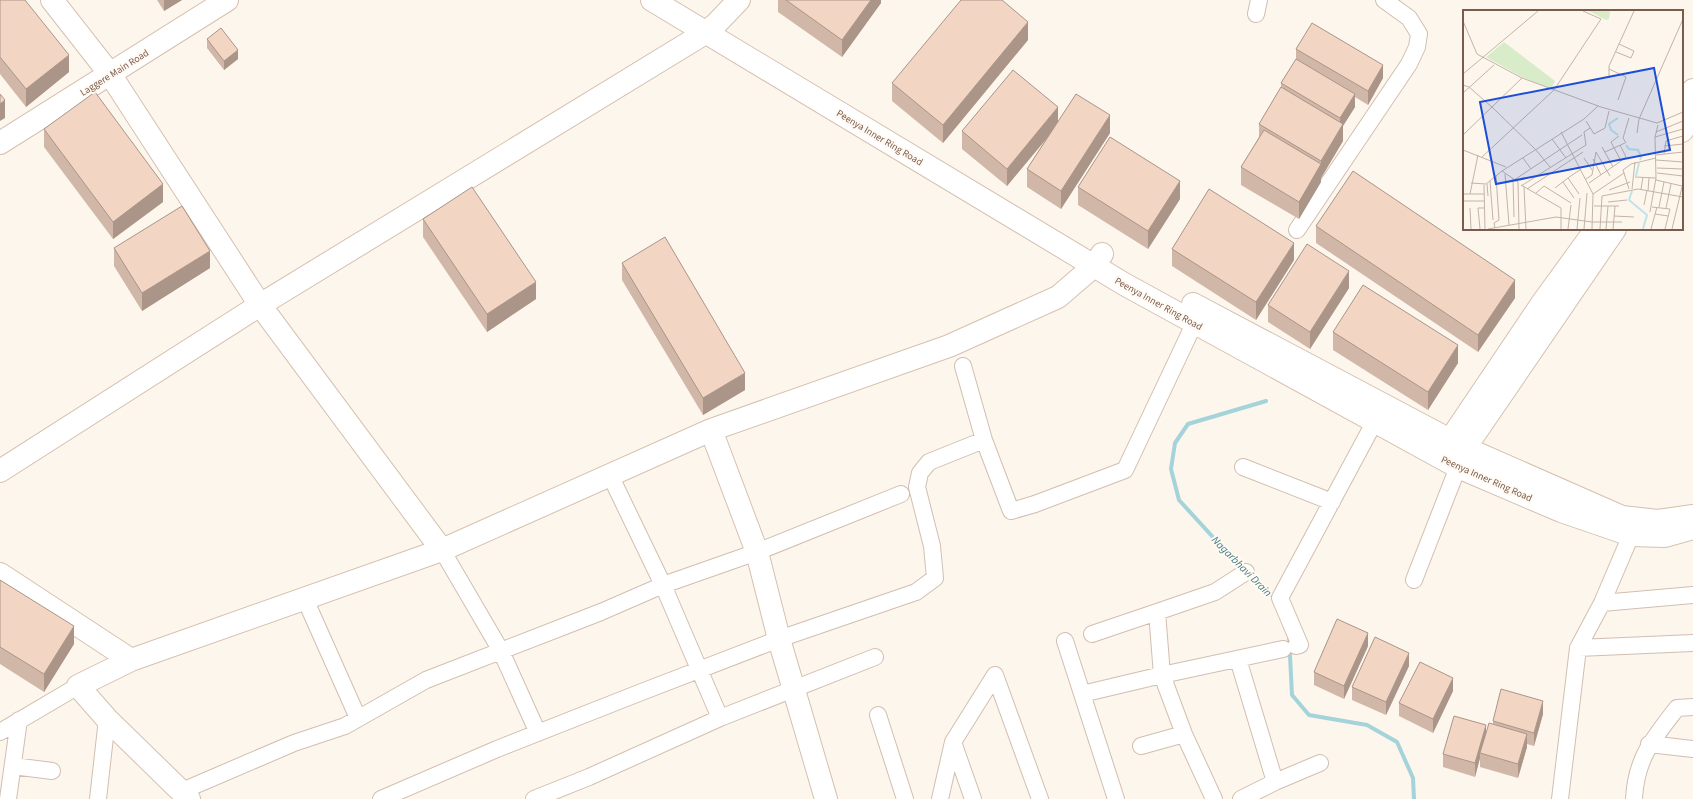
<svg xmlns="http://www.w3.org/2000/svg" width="1693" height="799" font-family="'Source Sans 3',sans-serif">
<rect width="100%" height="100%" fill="#fdf6ec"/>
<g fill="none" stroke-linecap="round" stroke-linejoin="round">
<!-- stream -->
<path stroke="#a5d3da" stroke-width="4" d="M1243 570 1179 500 1171 469 1175 443 1188 424 1266 401
M1248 575 1273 596 1275 600
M1289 636 1292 695 1309 715 1367 725 1397 742 1413 778 1414 799"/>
<defs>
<path id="street" d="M1256 14 1259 0
M1297 230 1409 64 1417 47 1419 34 1409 18 1384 0
M963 366 984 440 1011 511 1035 504 1125 470 1195 322
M1243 467 1332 502
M610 475 663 585 720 718
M442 550 501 651 538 733
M1414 580 1458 467
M305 599 358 718
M1602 603 1693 595
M1092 634 1157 612
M1065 641 1116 799
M1296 646 1300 645 1280 598 1375 421
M1578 648 1693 643
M1238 659 1275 782 1241 799
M1082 694 1162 675 1283 649
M878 715 905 799
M0 732 78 686
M953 742 973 799
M1649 744 1693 749
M1141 746 1184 734
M13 766 52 771
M1275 782 1320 763
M182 791 294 743 345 726 426 680 601 612 663 585 757 552 901 494
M8 799 19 720
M98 799 107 719
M381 799 497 749 639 693 779 639 916 592 935 578 932 546 917 487 920 473 929 462 984 440
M534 799 589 777 720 718 875 657
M940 799 953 742 995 675 1040 799
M1214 799 1184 734 1162 675 1157 612 1215 592 1246 572
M1560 799 1578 648 1602 603 1631 535
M1634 799C1636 758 1653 739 1677 708L1693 707"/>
<path id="secondary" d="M52 0 110 74 260 305 442 550
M652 0 1124 284 1458 467 1561 511 1631 535 1665 536 1693 528
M1682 105 1693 90
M1682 131 1693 115
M0 143 227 0
M1193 304 1465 448 1622 517 1658 521 1693 516
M711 430 757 552 779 639 826 799
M1442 452 1543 302 1596 229
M1460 462 1465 448 1615 229
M0 471 260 305 705 33 716 24 739 0
M0 574 131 660
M189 799 107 719 78 686 131 660 442 550 711 430 949 346 1058 297 1094 266 1102 254"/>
</defs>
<!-- street casing -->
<use href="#street" stroke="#d1beb0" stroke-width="18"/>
<!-- secondary casing -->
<use href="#secondary" stroke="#d6c0b0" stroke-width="24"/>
<!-- street -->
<use href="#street" stroke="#fff" stroke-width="16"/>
<!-- secondary -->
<use href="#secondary" stroke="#fff" stroke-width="22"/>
</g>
<!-- wall -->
<path fill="#d1b7a8" d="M0 0 69 72 26 107 0 74Z
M157 0H182L164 11Z
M778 0H881V3L842 57 778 12Z
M207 39 238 59 224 70 207 48Z
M1028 40 943 143 892 101V83Z
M1296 49 1383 78 1368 105 1355 97V107L1343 126V141L1321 178V182L1299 219 1241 185V167L1259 137V124L1281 87V83L1296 59Z
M1058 121 1110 133 1061 209 1027 187V169L1048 136 1007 186 962 149V131Z
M44 129 163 202 113 239 44 147Z
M1078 187 1180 199 1148 249 1078 205Z
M423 219 536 299 487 332 423 237Z
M1316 226 1515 298 1478 352 1316 243Z
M114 248 210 268 142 311 114 266Z
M1172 249 1294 260 1256 320 1172 266Z
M622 263 745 390 703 415 622 280Z
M1349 288 1310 349 1268 322V305Z
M1333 332 1458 363 1428 410 1333 350Z
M0 580 74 644 44 692 0 664Z
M1368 646 1344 699 1314 685V672Z
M1409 666 1386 715 1352 700V687Z
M1453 691 1433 733 1399 716V703Z
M1543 714 1534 746 1527 744V747L1518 778 1480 767V758L1475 777 1443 767V754L1486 733 1493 724V721Z"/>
<!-- shaded-wall -->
<path fill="#aa9588" d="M164 0H182L164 11Z
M871 0H881V3L842 57V40Z
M1028 22V40L943 143V125Z
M238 50V59L224 70V61Z
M69 55V72L26 107V89Z
M1383 65V78L1368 105V91Z
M1355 94V107L1343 126V141L1321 178V182L1299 219V202L1321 164V161L1340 129V118Z
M5 100V118L0 121V104Z
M1058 107V125L1007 186V169Z
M1110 115V133L1061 209V191Z
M1180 181V199L1148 249V231Z
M163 184V202L113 239V222Z
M1294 243V260L1256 320V302Z
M210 251V268L142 311V293Z
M1349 271V288L1310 349V332Z
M1515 280V298L1478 352V335Z
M536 282V299L487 332V314Z
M1458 345V363L1428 410V392Z
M745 373V390L703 415V398Z
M74 626V644L44 692V674Z
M1368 633V646L1344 699V686Z
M1409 653V666L1386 715V702Z
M1453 678V691L1433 733V719Z
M1543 701V714L1534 746V733Z
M1486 725V739L1480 753V758L1475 777V763Z
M1527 734V747L1518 778V764Z"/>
<!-- building -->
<path fill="#f3d5c3" stroke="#aa9588" d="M0 0H25L69 55 26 89 0 57Z
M786 0H871L842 40Z
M961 0H1002L1028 22 943 125 892 83Z
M1312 23 1383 65 1368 91 1296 49Z
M221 28 238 50 224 61 207 39Z
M1296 59 1355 94 1340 118 1281 83Z
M1013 70 1058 107 1007 169 962 131Z
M1281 87 1343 124 1321 161 1259 124Z
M95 92 163 184 113 222 44 129Z
M0 94 5 100 0 104Z
M1076 94 1110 115 1061 191 1027 169Z
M1264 130 1321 164 1299 202 1241 167Z
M1110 137 1180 181 1148 231 1078 187Z
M1353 171 1515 280 1478 335 1316 226Z
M472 187 536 282 487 314 423 219Z
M1209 189 1294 243 1256 302 1172 249Z
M182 206 210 251 142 293 114 248Z
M665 237 745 373 703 398 622 263Z
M1307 244 1349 271 1310 332 1268 305Z
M1363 285 1458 345 1428 392 1333 332Z
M0 580 74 626 44 674 0 647Z
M1337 619 1368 633 1344 686 1314 672Z
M1375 637 1409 653 1386 702 1352 687Z
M1420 662 1453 678 1433 719 1399 703Z
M1501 689 1543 701 1534 733 1493 721Z
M1454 716 1486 725 1475 763 1443 754Z
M1489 723 1527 734 1518 764 1480 753Z"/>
<g text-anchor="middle" stroke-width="4" stroke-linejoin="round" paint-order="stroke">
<!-- street labels -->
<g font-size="10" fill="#7a5c4d" stroke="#fffaf3">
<text transform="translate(114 72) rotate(-32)" y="4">Laggere Main Road</text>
<text transform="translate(880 137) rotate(31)" y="4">Peenya Inner Ring Road</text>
<text transform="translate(1159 303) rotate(29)" y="4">Peenya Inner Ring Road</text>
<text transform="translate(1487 478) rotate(24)" y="4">Peenya Inner Ring Road</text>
</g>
<!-- water labels -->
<g font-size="11" font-style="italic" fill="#437c86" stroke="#fffaf3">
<text transform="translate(1242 566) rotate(45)" y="4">Nagarbhavi Drain</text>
</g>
</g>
<!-- overview -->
<g transform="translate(1463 10)">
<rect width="220" height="220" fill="#fdf6ec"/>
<path d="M126 1H147L146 9 143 10ZM41 32 92 71 88 79 61 68 23 47Z" fill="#d8ecc9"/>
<path fill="none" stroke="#bfe3e8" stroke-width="2" d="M155 125 148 120 146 114 155 108M163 135 166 139 175 140 178 147 177 150M173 166 176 153M169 181 166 190 184 205 180 219"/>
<path fill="none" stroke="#c5b3a7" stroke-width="1" d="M0 11 14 44 59 68 138 97 194 113 220 102M153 42 168 48 171 41 156 34M146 59 163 67 155 90M0 64 75 1M146 68V56L171 1M0 75 6 77 30 98 73 140 87 157M0 83 31 55M123 111 131 124 142 118 146 101M98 122 130 184 129 219M193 122 220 111M174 123 176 109 220 9M0 125 59 68M192 127 220 119M89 129 103 148M163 133 160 128 166 108M157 135 163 147 158 151M201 136 220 134M139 137 150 157M0 140 43 157M142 142 162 133M201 144 203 131 220 126M193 145 220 142M19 147 91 80 138 9 120 1M60 148 68 159M121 148 129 160M130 149 138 165M193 150 220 152M194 158 220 159M161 163 166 179M194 163 220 166M42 164 46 215M172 167 193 168M105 168 118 159M50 169 51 207M123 169 129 165 133 142 147 166M51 170 119 125M193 170 219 176M27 171 30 210M100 172 111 188M8 173 23 174 39 161M126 173 158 151 148 132 156 126M24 174 25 186M21 175 22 219M58 175 98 198V219M58 176 123 135 121 122 127 118M61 177 63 219M92 178 105 168 116 184M64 179 120 142M169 179 172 152M178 179 180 167M146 180 167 172M185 181 186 168M73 183 81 176 108 193M0 184H21M7 184 15 145M130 184 161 163 160 160 168 154 193 148M0 191H21M145 192 164 190M181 195 184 180M131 196H156M189 197 207 199 202 219M196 197 201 172M7 198 8 219M203 198 208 174M187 202 193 168 192 127 195 115M192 204 205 206M151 206 171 207M32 218 31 213 36 210 33 166M17 219 15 198H21M25 219 93 207 129 212H159M56 219 55 172 39 161 121 109 135 96M105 219 108 195M114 219 117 188M121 219 124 183M137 219 139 186 175 179 220 187M143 219 145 196M150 219 152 196M188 219 194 197M209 219 220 173"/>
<path fill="#1d4ed8" fill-opacity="0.15" stroke="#1d4ed8" stroke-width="2" d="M191 58 207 140 33 174 17 92Z"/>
<rect width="220" height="220" fill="none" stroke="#7a5c4d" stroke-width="2"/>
</g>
</svg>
